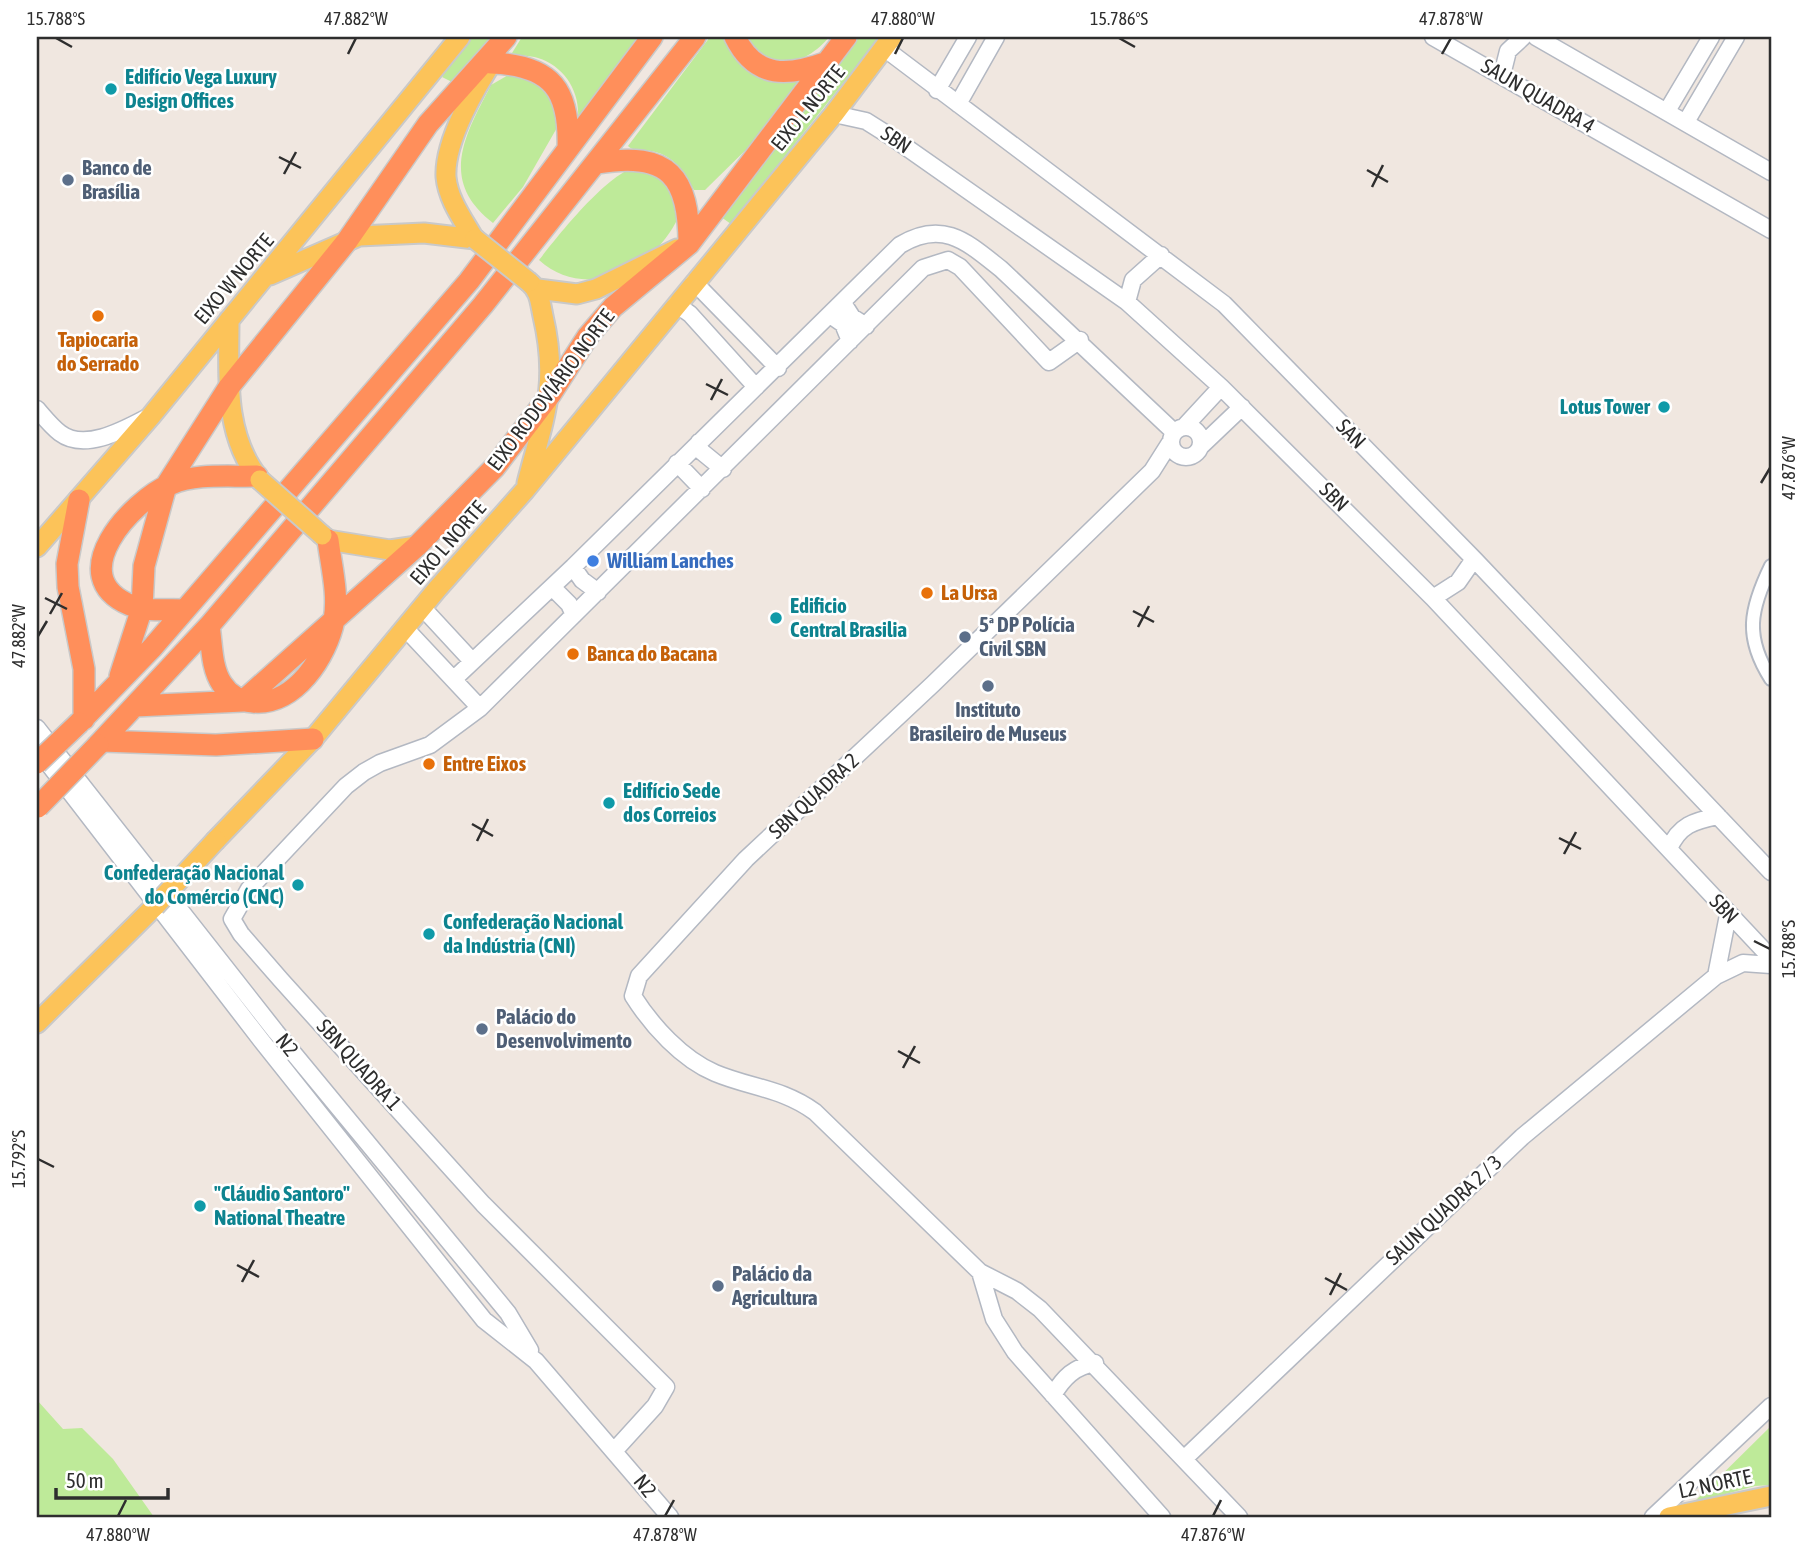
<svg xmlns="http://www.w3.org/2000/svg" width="1808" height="1554" font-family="'Asap Condensed',sans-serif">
<rect width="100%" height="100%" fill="#f0e7e0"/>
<!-- green -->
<path fill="#beea99" d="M471 37H490L458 85 442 77Z
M522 37H638L578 118C580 91 564 66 538 58 529 55 518 56 512 53Z
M710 37H727L797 77 802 84 768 128 705 190H694C682 167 671 152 643 150 636 149 633 151 628 146Z
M745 37H829C814 56 783 74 759 55 754 51 749 42 745 37Z
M857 37H880L731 224 721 217Z
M510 74 551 85 558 126 523 187 493 223C441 183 462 140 488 91L491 85Z
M637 167 670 181 678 218C655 268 586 303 539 260 558 236 608 172 637 167Z
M37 1400 63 1429 82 1428 113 1459 154 1517H37Z
M1771 1426V1485L1755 1486 1693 1503Z"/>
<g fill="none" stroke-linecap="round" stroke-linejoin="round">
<defs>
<path id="street" d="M1771 566C1750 609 1744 637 1771 679"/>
<path id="secondary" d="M1433 37 1771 230
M1536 37 1771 172
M884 48 1224 304 1474 559 1771 872
M1502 75 1508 51 1523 37
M937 90 968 37
M958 104 996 37
M1667 111 1711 37
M834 114 866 121 893 138 1127 302 1221 387 1433 598 1771 958
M1686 122 1736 37
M694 282 778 368
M1127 302 1133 280 1161 255
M843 303 852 317 866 326
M676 304 690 314 756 387
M830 315 843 324 850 341
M37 409C44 417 51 426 60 433 85 452 125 429 148 417
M1171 442a15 15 0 1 1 30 0a15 15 0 1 1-30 0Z
M1184 427 1221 387
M1171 441 1152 471 933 684 746 859 639 976 633 996C652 1026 682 1059 715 1073 751 1088 782 1088 815 1112L980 1272 1017 1291 1040 1309 1239 1517
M699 442 701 451 723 469
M1201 446 1242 407
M677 463 702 489
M573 567 582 580 598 592
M552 587 569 604 574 615
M1433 598 1458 582 1474 559
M422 607 471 660
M405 628 480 708
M454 679 573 567 900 245C943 219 967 242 1001 269L1174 432
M37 728 276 1032 508 1313 530 1350
M37 749 261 1040 484 1320 536 1361 670 1517
M1669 849C1679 825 1694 821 1718 816
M1716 976 1728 915
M980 1272 994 1319 1015 1352 1162 1517
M1053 1395C1064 1377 1074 1367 1095 1363
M615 1450 655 1406 666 1387 483 1204 281 980 241 934 232 919 249 889 346 786 364 772 380 763 430 745 480 708 923 268 948 260 960 267 1049 362 1080 340
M1185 1458 1522 1137 1716 976 1743 963 1771 965
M1653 1517 1771 1406"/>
<path id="primary" d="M473 237C462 218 448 199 446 177 444 141 476 86 496 56
M270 275 359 236 424 233 475 239
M538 289 577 294 596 289 677 249
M229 320C229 374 223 435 260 480
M527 483C544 417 559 385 543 316 540 302 540 291 529 282
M322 535 328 540 390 550 417 546
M37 547 151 416 460 37
M216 840 313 739 438 588 525 490 834 114 892 37
M37 1023 155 906
M1669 1517 1771 1496"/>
<path id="highway" d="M735 37C756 80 789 76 828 62
M491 63C553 65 570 91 568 149
M598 163C669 151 689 177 689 244
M79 500 67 564 68 587 84 669V719
M184 610C166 609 146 612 130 605 62 576 131 501 171 484 196 473 229 477 257 476
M209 626C212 644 211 668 222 684 229 695 239 701 253 702 295 706 327 656 334 620 339 595 331 565 328 540
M120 676 142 608 144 566 166 486 229 387 347 241 428 124 506 37
M135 706 243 701 417 546 495 467 550 395 588 336 613 307 689 244 846 37
M79 723 152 648 469 281 652 37
M102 741 216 745 313 739
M98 745 209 626 483 305 695 37"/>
</defs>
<!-- street casing -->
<use href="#street" stroke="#b3b8c2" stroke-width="16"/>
<!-- secondary casing -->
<use href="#secondary" stroke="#b3b8c2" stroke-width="19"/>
<!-- primary casing -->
<use href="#primary" stroke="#c9c9c9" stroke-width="23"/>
<!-- highway casing -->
<use href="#highway" stroke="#c9c9c9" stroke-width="24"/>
<!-- street -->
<use href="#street" stroke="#fff" stroke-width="12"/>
<!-- secondary -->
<use href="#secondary" stroke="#fff" stroke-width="16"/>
<!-- primary -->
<use href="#primary" stroke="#fcc359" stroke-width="19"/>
<!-- highway -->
<use href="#highway" stroke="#ff8f5b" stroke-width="21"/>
<defs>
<path id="primary-bridge" d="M475 239 529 282
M260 480 322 535
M155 906 216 840"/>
<path id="highway-bridge" d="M37 763 79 723
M38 807 98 745"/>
</defs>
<!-- primary-bridge casing -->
<use href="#primary-bridge" stroke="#c9c9c9" stroke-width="23" stroke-linecap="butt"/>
<!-- highway-bridge casing -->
<use href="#highway-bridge" stroke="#c9c9c9" stroke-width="24" stroke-linecap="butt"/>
<!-- primary-bridge -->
<use href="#primary-bridge" stroke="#fcc359" stroke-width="19"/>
<!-- highway-bridge -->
<use href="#highway-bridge" stroke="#ff8f5b" stroke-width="21"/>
</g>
<!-- ticks -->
<path fill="none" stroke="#2e2e2e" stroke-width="2.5" d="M56 38 72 47M1119 38 1135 47M348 54 356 38M895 54 903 38M1442 54 1451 38M279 157 301 168M1367 170 1388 182M284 174 296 152M1372 187 1383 165M706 384 728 395M711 400 722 379M1761 483 1770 468M45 598 67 609M1133 611 1154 622M50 614 62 593M1138 627 1149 606M38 636 47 621M472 824 493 836M1559 838 1581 849M477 841 488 819M1564 854 1576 832M1754 941 1770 949M898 1051 920 1063M903 1068 915 1046M38 1159 54 1167M237 1265 259 1277M1325 1278 1347 1290M242 1282 254 1260M1330 1295 1341 1273M118 1516 126 1500M665 1516 674 1500M1213 1516 1221 1500"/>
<!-- markers -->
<g fill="#0f9aa8" stroke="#fff" stroke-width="2.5">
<circle cx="111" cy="89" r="7"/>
<circle cx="1664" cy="407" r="7"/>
<circle cx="776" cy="618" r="7"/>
<circle cx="609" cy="803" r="7"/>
<circle cx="298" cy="885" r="7"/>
<circle cx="429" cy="934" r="7"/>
<circle cx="200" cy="1206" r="7"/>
</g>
<g fill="#5c6f8a" stroke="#fff" stroke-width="2.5">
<circle cx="68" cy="180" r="7"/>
<circle cx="965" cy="637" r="7"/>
<circle cx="988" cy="686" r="7"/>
<circle cx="482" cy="1029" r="7"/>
<circle cx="718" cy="1286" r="7"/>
</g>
<g fill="#e8710a" stroke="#fff" stroke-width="2.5">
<circle cx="98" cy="316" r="7"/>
<circle cx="927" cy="593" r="7"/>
<circle cx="573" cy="654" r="7"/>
<circle cx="429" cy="764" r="7"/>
</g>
<circle fill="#3f7fe0" stroke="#fff" stroke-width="2.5" cx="593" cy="561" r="7"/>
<g text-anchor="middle" stroke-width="5" stroke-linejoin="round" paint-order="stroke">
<!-- culture labels -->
<g font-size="21" font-weight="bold" fill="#0d838f" stroke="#fff" text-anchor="start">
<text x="125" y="84">Edifício Vega Luxury<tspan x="125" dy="24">Design Offices</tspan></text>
<text x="1650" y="414" text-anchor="end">Lotus Tower</text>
<text x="790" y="613">Edificio<tspan x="790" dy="24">Central Brasilia</tspan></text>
<text x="623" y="798">Edifício Sede<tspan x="623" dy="24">dos Correios</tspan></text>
<text x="284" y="880" text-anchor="end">Confederação Nacional<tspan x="284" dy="24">do Comércio (CNC)</tspan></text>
<text x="443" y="929">Confederação Nacional<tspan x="443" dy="24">da Indústria (CNI)</tspan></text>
<text x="214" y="1201">"Cláudio Santoro"<tspan x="214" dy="24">National Theatre</tspan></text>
</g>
<!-- street labels -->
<g font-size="21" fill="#2e2e2e" stroke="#fff">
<text transform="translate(1538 96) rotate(30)" y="7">SAUN QUADRA 4</text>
<text transform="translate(808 108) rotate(-51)" y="7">EIXO L NORTE</text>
<text transform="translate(896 140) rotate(34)" y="7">SBN</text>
<text transform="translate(234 279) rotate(-50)" y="7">EIXO W NORTE</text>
<text transform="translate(551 390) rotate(-53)" y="7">EIXO RODOVIÁRIO NORTE</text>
<text transform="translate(1351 434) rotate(46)" y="7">SAN</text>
<text transform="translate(1334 497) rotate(45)" y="7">SBN</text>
<text transform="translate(448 543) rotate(-49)" y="7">EIXO L NORTE</text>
<text transform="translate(814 796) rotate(-43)" y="7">SBN QUADRA 2</text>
<text transform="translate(1724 909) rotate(47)" y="7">SBN</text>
<text transform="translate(287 1045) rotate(51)" y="7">N2</text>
<text transform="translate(359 1065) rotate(48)" y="7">SBN QUADRA 1</text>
<text transform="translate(1444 1210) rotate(-43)" y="7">SAUN QUADRA 2 / 3</text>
<text transform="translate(1715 1484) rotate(-12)" y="7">L2 NORTE</text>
<text transform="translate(645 1486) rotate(51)" y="7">N2</text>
</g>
<!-- service labels -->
<g font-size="21" font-weight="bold" fill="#4e5e75" stroke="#fff" text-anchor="start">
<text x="82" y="175">Banco de<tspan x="82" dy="24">Brasília</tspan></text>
<text x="979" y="632">5ª DP Polícia<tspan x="979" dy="24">Civil SBN</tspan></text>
<text x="988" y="717" text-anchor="middle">Instituto<tspan x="988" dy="24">Brasileiro de Museus</tspan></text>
<text x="496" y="1024">Palácio do<tspan x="496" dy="24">Desenvolvimento</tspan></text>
<text x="732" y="1281">Palácio da<tspan x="732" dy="24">Agricultura</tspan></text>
</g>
<!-- food labels -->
<g font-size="21" font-weight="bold" fill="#c56008" stroke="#fff" text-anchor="start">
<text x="98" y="347" text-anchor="middle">Tapiocaria<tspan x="98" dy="24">do Serrado</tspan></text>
<text x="941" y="600">La Ursa</text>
<text x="587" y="661">Banca do Bacana</text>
<text x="443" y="771">Entre Eixos</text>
</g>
<!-- shop labels -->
<g font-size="21" font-weight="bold" fill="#366cbe" stroke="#fff" text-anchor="start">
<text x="607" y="568">William Lanches</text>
</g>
</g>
<!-- border -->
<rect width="1808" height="1554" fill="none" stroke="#ffffff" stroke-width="77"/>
<!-- scale -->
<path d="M56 1488v10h112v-10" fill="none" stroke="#2e2e2e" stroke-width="3.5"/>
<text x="66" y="1488" font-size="21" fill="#2e2e2e" stroke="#ffffff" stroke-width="5" paint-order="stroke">50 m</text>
<rect x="38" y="38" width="1732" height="1478" fill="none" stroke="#2e2e2e" stroke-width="2.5"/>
<g font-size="18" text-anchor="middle" fill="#2e2e2e">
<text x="56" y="25">15.788°S</text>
<text x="356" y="25">47.882°W</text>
<text x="903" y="25">47.880°W</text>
<text x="1119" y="25">15.786°S</text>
<text x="1451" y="25">47.878°W</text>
<text transform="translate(1789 468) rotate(-90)" y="6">47.876°W</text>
<text transform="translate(19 636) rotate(-90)" y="6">47.882°W</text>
<text transform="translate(1789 949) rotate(-90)" y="6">15.788°S</text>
<text transform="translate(19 1159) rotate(-90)" y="6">15.792°S</text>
<text x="118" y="1541">47.880°W</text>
<text x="665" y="1541">47.878°W</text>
<text x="1213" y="1541">47.876°W</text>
</g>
</svg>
